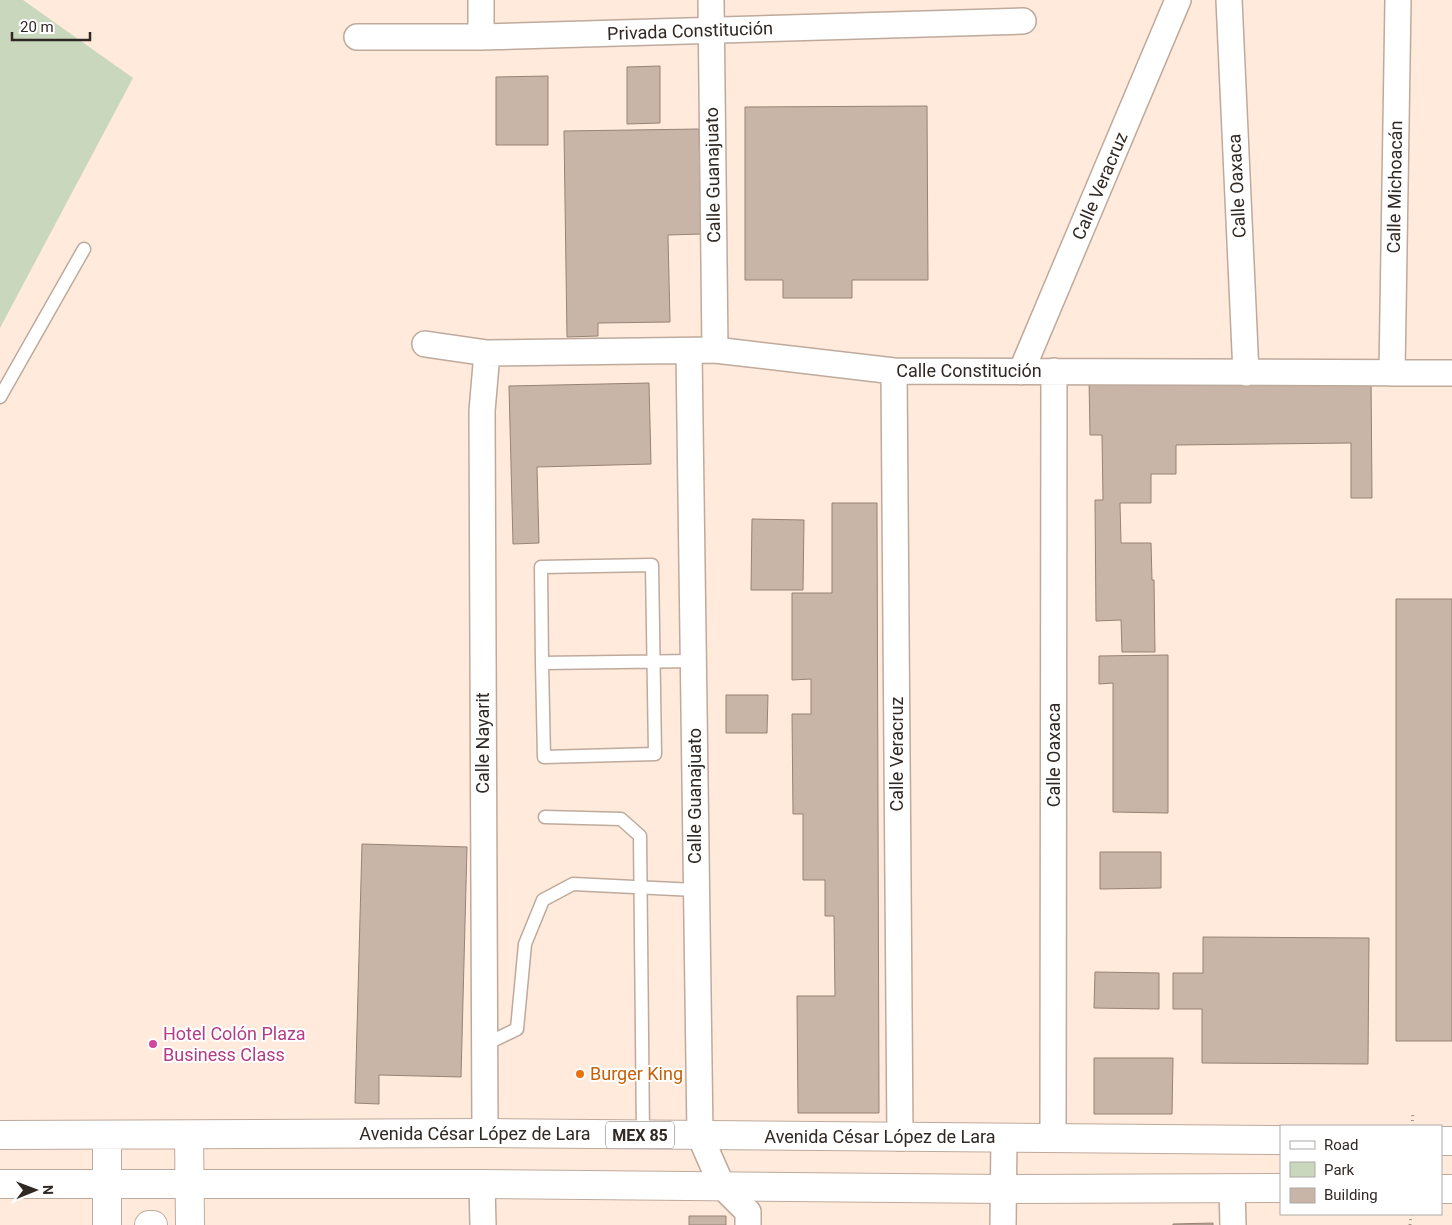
<svg xmlns="http://www.w3.org/2000/svg" width="1452" height="1225" font-family="Roboto,sans-serif">
<rect width="100%" height="100%" fill="#ffeadb"/>
<!-- green -->
<path fill="#c9d7bc" d="M0 0H23L133 78 0 328Z"/>
<!-- building -->
<path fill="#c9b5a7" stroke="#968375" d="M660 66V123L627 124V67Z
M548 76V145H496V77Z
M927 106 928 280H852V298H783V280H745V107Z
M699 129 701 234 668 235 670 322 598 323V336L567 337 564 131Z
M1371 376 1372 498H1351V443L1176 445V474H1151V503H1120L1121 543H1151L1152 580H1154L1155 652H1122L1121 620 1096 621 1095 500H1103L1102 435H1090L1089 379Z
M649 383 651 464 537 467 539 543 513 544 509 386Z
M832 503H877L879 1113H798L797 996H835L834 916H825V880H803V814H793L792 714H811V679L792 680V593H832Z
M752 519 804 520 803 590H751Z
M1396 599H1452V1041H1396Z
M1168 655V813L1113 812V683L1099 684V656Z
M726 695H768L767 733H726Z
M362 844 467 847 461 1077 379 1075V1104L355 1103Z
M1100 852H1161V888L1100 889Z
M1203 937 1369 938 1368 1064 1202 1063V1009H1173V973H1203Z
M1095 972 1159 973V1009L1094 1008Z
M1094 1058H1173L1172 1114H1094Z
M689 1216H726V1225H689Z
M1213 1223V1225H1173V1224Z"/>
<g fill="none" stroke-linecap="round" stroke-linejoin="round">
<defs>
<path id="service" d="M0 397 84 249
M542 663 541 567 652 565 655 754 544 757 542 663 694 661
M545 817 621 819 640 836 643 1135
M484 1045 517 1029 525 944 543 900 573 884 695 890"/>
<path id="minor" d="M481 0V37
M711 0 715 350
M1229 0 1246 373
M357 37H481L1023 21
M425 344 487 353 715 350 894 371 1452 373
M689 352 700 1136 722 1186 748 1212V1225
M894 371 900 1138
M1021 372 1178 0
M1392 373 1398 0
M485 1133 482 411 487 353
M1053 1138 1054 371
M482 1184 483 1225
M1232 1188 1233 1225
M1003 1225 1004 1137"/>
<path id="primary" d="M0 1135 485 1133 1281 1140
M189 1136 190 1225
M1441 1141H1452
M0 1184H482L1003 1189 1281 1188
M1441 1189H1452
M107 1225V1136
M149 1225H153"/>
</defs>
<!-- service casing -->
<use href="#service" stroke="#beaa9c" stroke-width="15"/>
<!-- minor casing -->
<use href="#minor" stroke="#beaa9c" stroke-width="28"/>
<!-- primary casing -->
<use href="#primary" stroke="#beaa9c" stroke-width="30"/>
<!-- path -->
<path stroke="#9d8e84" stroke-width="3" stroke-dasharray="1 4" stroke-linecap="butt" d="M1412 1126 1413 1112
M1410 1225 1411 1214"/>
<!-- service -->
<use href="#service" stroke="#fff" stroke-width="12"/>
<!-- minor -->
<use href="#minor" stroke="#fff" stroke-width="25"/>
<!-- primary -->
<use href="#primary" stroke="#fff" stroke-width="28"/>
</g>
<!-- markers -->
<circle fill="#d1479c" stroke="#fff" stroke-width="2" cx="153" cy="1044" r="5"/>
<circle fill="#e8710a" stroke="#fff" stroke-width="2" cx="580" cy="1074" r="5"/>
<g text-anchor="middle" stroke-width="4" stroke-linejoin="round" paint-order="stroke">
<!-- shield labels -->
<rect fill="#fff" stroke="#6e6865" stroke-width="1" x="606" y="1121.5" width="68" height="27" rx="4"/>
<g font-size="16" font-weight="bold" fill="#302823">
<text x="640" y="1141">MEX 85</text>
</g>
<!-- street labels -->
<g font-size="18" fill="#302823" stroke="#fff">
<text transform="translate(690 31) rotate(-2)" y="6">Privada Constitución</text>
<text transform="translate(713 175) rotate(-91)" y="6">Calle Guanajuato</text>
<text transform="translate(1100 186) rotate(-67)" y="6">Calle Veracruz</text>
<text transform="translate(1237 186) rotate(-93)" y="6">Calle Oaxaca</text>
<text transform="translate(1395 187) rotate(-89)" y="6">Calle Michoacán</text>
<text x="969" y="377">Calle Constitución</text>
<text transform="translate(483 743) rotate(-90)" y="6">Calle Nayarit</text>
<text transform="translate(897 754) rotate(-90)" y="6">Calle Veracruz</text>
<text transform="translate(1054 755) rotate(-90)" y="6">Calle Oaxaca</text>
<text transform="translate(695 796) rotate(-90)" y="6">Calle Guanajuato</text>
<text x="475" y="1140">Avenida César López de Lara</text>
<text x="880" y="1143">Avenida César López de Lara</text>
</g>
<!-- hotel labels -->
<g font-size="18" fill="#b23c85" stroke="#fff" text-anchor="start">
<text x="163" y="1040">Hotel Colón Plaza<tspan x="163" dy="21">Business Class</tspan></text>
</g>
<!-- food labels -->
<g font-size="18" fill="#c56008" stroke="#fff" text-anchor="start">
<text x="590" y="1080">Burger King</text>
</g>
</g>
<!-- legend -->
<rect x="1280" y="1125" width="162" height="90" fill="#ffffff" stroke="#aca9a7"/>
<rect x="1290" y="1141" width="25" height="8" fill="#ffffff" stroke="#aca9a7"/>
<text x="1324" y="1150" font-size="15" fill="#302823">Road</text>
<rect x="1290" y="1162" width="25" height="15" fill="#c9d7bc" stroke="#aca9a7"/>
<text x="1324" y="1175" font-size="15" fill="#302823">Park</text>
<rect x="1290" y="1188" width="25" height="15" fill="#c9b5a7" stroke="#aca9a7"/>
<text x="1324" y="1200" font-size="15" fill="#302823">Building</text>
<!-- north arrow -->
<g transform="translate(35 1190) rotate(89)" stroke="#ffffff" stroke-width="4" paint-order="stroke">
<path d="M0-4L9 19L0 12L-9 19Z" fill="#302823"/>
<text y="-8" font-size="14" font-weight="bold" text-anchor="middle" fill="#302823">N</text>
</g>
<!-- scale -->
<path d="M12 32v8h78v-8" fill="none" stroke="#302823" stroke-width="2.5"/>
<text x="20" y="32" font-size="15" fill="#302823" stroke="#ffffff" stroke-width="4" paint-order="stroke">20 m</text>
</svg>
